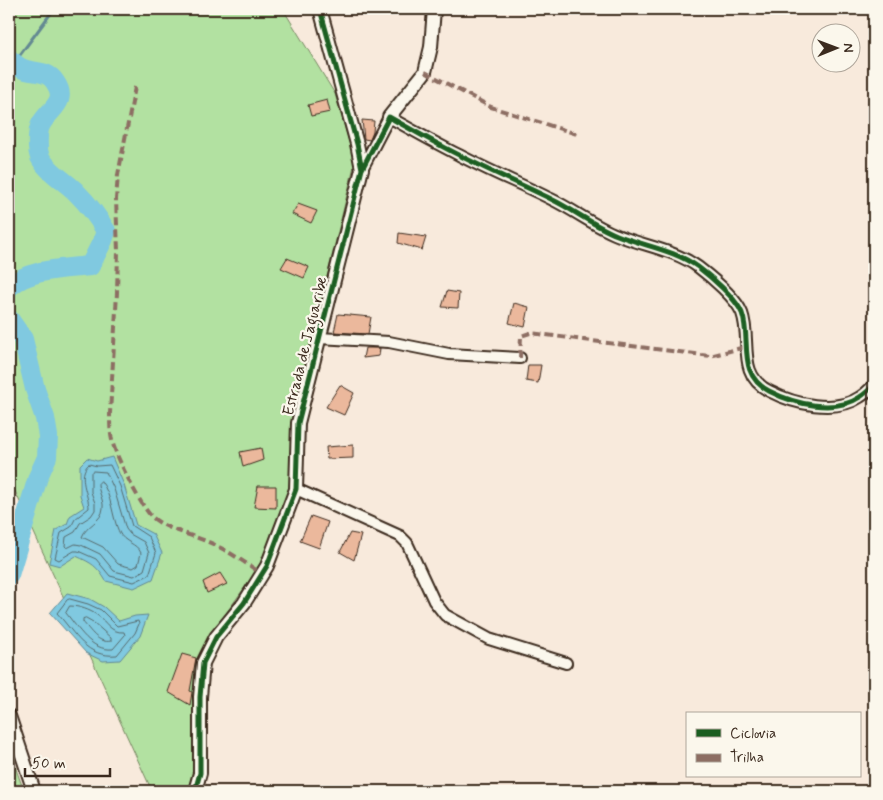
<svg xmlns="http://www.w3.org/2000/svg" width="883" height="800" font-family="Mynerve,sans-serif">
<rect width="100%" height="100%" fill="#f8eadc"/>
<filter id="ink" filterUnits="userSpaceOnUse"><feTurbulence type="fractalNoise" baseFrequency=".02" numOctaves="2"/><feDisplacementMap in="SourceGraphic" scale="10" xChannelSelector="R" yChannelSelector="G"/><feConvolveMatrix kernelMatrix="1 2 1 2 8 2 1 2 1" color-interpolation-filters="sRGB"/></filter>
<g filter="url(#ink)">
<!-- green -->
<path fill="#b2e1a1" stroke="#768660" d="M9 9H283L335 94 355 162 299 392 292 485 275 539 253 576 213 631 200 662 195 760 190 791H152L9 478Z
M9 750 24 791H9Z"/>
<!-- water -->
<path fill="#80c9e0" stroke="#648992" d="M112 457 124 485 136 525 153 534 162 553 153 579 134 588 106 581C97 566 92 563 76 556L60 566 49 563 56 530 67 524 70 516 84 507 80 495V465L87 458 97 461Z
M67 593 90 599 104 607 119 621 135 616 148 615 140 636 120 660 103 661 86 653 50 613Z"/>
<g fill="none" stroke-linecap="round" stroke-linejoin="round">
<!-- shore -->
<path stroke="#576a6c" stroke-width="1" d="M89 464 97 466 110 465 120 486 132 526 149 537 156 553 149 575 134 582 110 576 96 559 78 551H74L59 560 55 558 61 533 71 527 75 519 89 508C89 495 76 475 89 464Z
M93 471 106 472 114 489 126 529 130 534 144 542 149 553 144 570 134 576 114 571 100 554 81 545 75 544 67 548 65 546 66 537 75 532 80 523 91 516 95 510V503L91 492V473Z
M101 481C112 495 112 517 119 532 124 543 137 543 141 553L138 565 133 568 118 564 103 547 82 537C86 525 102 522 103 508 104 500 98 492 98 484Z
M70 599 88 604 101 610 117 626 138 621 139 624 135 633 117 655C86 658 76 634 57 613L67 600Z
M70 606C79 606 90 610 97 615 107 622 110 633 124 632L125 635 113 649C91 651 79 629 66 613Z
M86 618 93 622 111 638V641C98 644 90 630 83 622V619Z"/>
<!-- stream -->
<path stroke="#648992" stroke-width="3" d="M14 63 54 9"/>
<!-- river -->
<path stroke="#80c9e0" stroke-width="20" d="M9 59C13 62 17 66 21 68 33 74 47 69 55 82 69 102 49 109 41 124 37 131 37 150 40 157 47 171 65 181 76 192 87 203 98 217 106 231L103 240 90 266C64 269 29 269 9 287
M9 319 23 339 35 389 45 418 48 436 47 457 38 477 9 575"/>
</g>
<!-- building -->
<path fill="#ebb89c" stroke="#3b2a1e" d="M327 100 330 112 311 116 308 105Z
M362 120 374 121 373 132 370 140 364 139Z
M298 204 317 211 311 223 292 214Z
M399 233 426 237 422 250 398 243Z
M287 258 309 267 304 278 281 268Z
M447 291 459 293 458 308 442 307Z
M514 303 529 307 525 327 509 323Z
M338 314 371 317 368 334 334 332Z
M365 348H380L379 356 363 358Z
M528 365H541L538 383 526 381Z
M340 385 354 393 344 415 326 407Z
M353 445V458L327 459 326 447Z
M261 448 263 460 243 467 240 452Z
M258 486H276V508L254 507Z
M311 516 328 522 319 548 300 541Z
M350 533 361 535 354 560 340 552Z
M220 573 227 584 207 593 203 582Z
M182 654 196 658 190 691 192 692 190 705 168 692Z"/>
<g fill="none" stroke-linecap="round" stroke-linejoin="round">
<defs>
<path id="minor" d="M362 169 389 117C412 130 435 143 459 155 489 171 521 184 551 199 574 210 594 226 617 235 644 246 675 250 698 267 711 277 736 298 742 313 752 340 736 374 769 391 794 404 835 414 860 397 865 394 870 389 874 385
M319 338 389 342 449 354 520 358
M296 489 400 536 407 543 434 601 445 615 489 639 566 663"/>
<path id="tertiary" d="M389 117 425 72 431 47 434 9
M9 716 34 791
M195 791 200 773V697L203 663 216 637 244 603 267 566 296 489 298 423 362 169 357 144 320 9"/>
</defs>
<!-- minor casing -->
<use href="#minor" stroke="#3b2a1e" stroke-width="14"/>
<!-- tertiary casing -->
<use href="#tertiary" stroke="#3b2a1e" stroke-width="16"/>
<!-- minor -->
<use href="#minor" stroke="#fbf7ec" stroke-width="10"/>
<!-- tertiary -->
<use href="#tertiary" stroke="#fbf7ec" stroke-width="12"/>
<!-- quiet -->
<path stroke="#8d6e63" stroke-width="4" stroke-dasharray="8 4" stroke-linecap="butt" d="M425 72 491 107 580 135
M135 87 118 175 116 199 118 251 117 293 110 413C110 424 110 434 113 444 118 460 141 507 153 518 168 530 189 534 206 541 226 549 244 562 262 574
M520 358 521 336 530 333 710 356 745 347"/>
<defs>
<path id="cycleway" d="M362 169 389 117C412 130 435 143 459 155 489 171 521 184 551 199 574 210 594 226 617 235 644 246 675 250 698 267 711 277 736 298 742 313 752 340 736 374 769 391 794 404 835 414 860 397 865 394 870 389 874 385
M195 791 200 773V697L203 663 216 637 244 603 267 566 296 489 298 423 362 169 357 144 320 9"/>
</defs>
<!-- cycleway casing -->
<use href="#cycleway" stroke="#fbf7ec" stroke-width="8"/>
<!-- cycleway -->
<use href="#cycleway" stroke="#1b5e20" stroke-width="5"/>
</g>
</g>
<g text-anchor="middle" stroke-width="4.5" stroke-linejoin="round" paint-order="stroke">
<!-- street labels -->
<g font-size="16" fill="#3b2a1e" stroke="#fbf7ec">
<text transform="translate(304 346) rotate(-76)" y="6">Estrada de Jaguaribe</text>
</g>
</g>
<!-- margin -->
<rect width="883" height="800" fill="none" stroke="#fbf7ec" stroke-width="30"/>
<rect x="15" y="15" width="853" height="770" fill="none" stroke="#3b2a1e" stroke-width="2" filter="url(#ink)"/>
<!-- legend -->
<rect x="686" y="712" width="175" height="65" fill="#fbf7ec" stroke="#aea59a"/>
<rect x="696" y="729" width="25" height="8" fill="#1b5e20" stroke="#aea59a"/>
<text x="730" y="738" font-size="15" fill="#3b2a1e">Ciclovia</text>
<rect x="696" y="754" width="25" height="8" fill="#8d6e63" stroke="#aea59a"/>
<text x="730" y="762" font-size="15" fill="#3b2a1e">Trilha</text>
<!-- north arrow -->
<g transform="translate(836 48) rotate(89)"><circle r="24" fill="#fbf7ec" stroke="#aea59a"/>
<path d="M0-4L9 19L0 12L-9 19Z" fill="#3b2a1e"/>
<text y="-8" font-size="14" font-weight="bold" text-anchor="middle" fill="#3b2a1e">N</text>
</g>
<!-- scale -->
<path d="M25 768v8h85v-8" fill="none" stroke="#3b2a1e" stroke-width="2.5"/>
<text x="32" y="768" font-size="15" fill="#3b2a1e" stroke="#fbf7ec" stroke-width="4" paint-order="stroke">50 m</text>
</svg>
